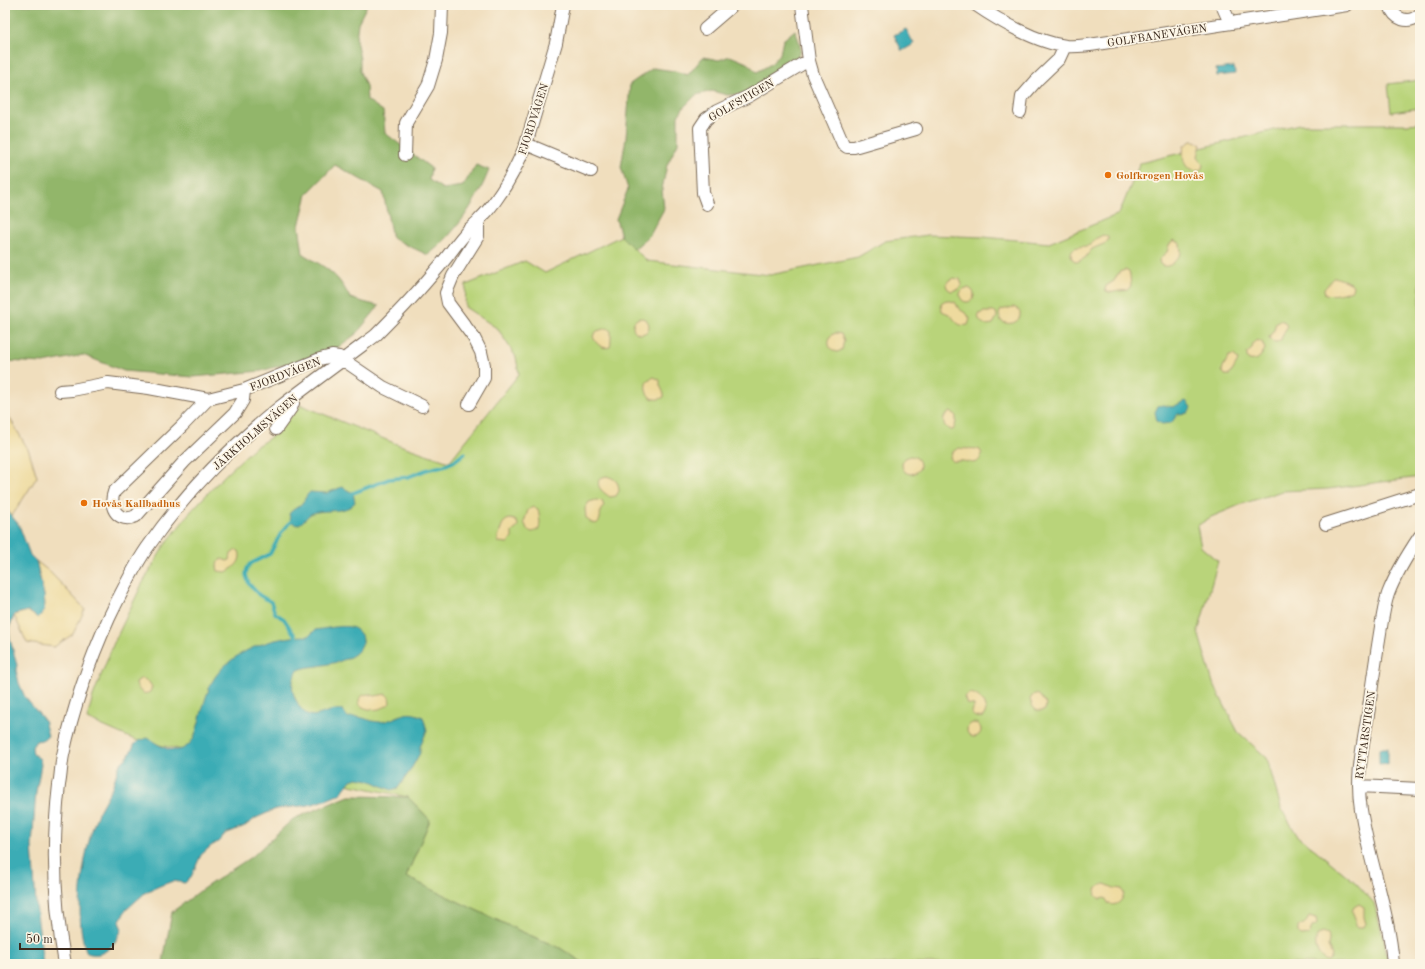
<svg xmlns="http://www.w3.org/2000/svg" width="1425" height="969" font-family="'Old Standard TT',serif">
<rect width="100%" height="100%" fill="#fcf5e5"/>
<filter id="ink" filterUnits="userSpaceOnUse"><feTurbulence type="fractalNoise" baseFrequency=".025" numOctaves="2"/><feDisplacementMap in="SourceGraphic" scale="8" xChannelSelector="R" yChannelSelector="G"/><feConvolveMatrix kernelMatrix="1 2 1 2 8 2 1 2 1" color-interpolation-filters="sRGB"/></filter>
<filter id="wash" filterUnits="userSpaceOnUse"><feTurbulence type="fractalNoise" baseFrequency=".012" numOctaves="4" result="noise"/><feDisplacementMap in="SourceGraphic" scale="16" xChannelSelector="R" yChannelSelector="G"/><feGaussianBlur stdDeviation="0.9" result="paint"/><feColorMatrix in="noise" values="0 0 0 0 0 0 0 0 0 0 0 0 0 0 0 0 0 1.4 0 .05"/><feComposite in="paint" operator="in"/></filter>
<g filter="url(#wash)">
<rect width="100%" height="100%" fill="#f0debd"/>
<!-- green -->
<path fill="#b9d47a" stroke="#7a7f4c" d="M1420 80V108L1391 112 1388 84Z
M1420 123V477L1328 489 1282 491 1242 504 1211 517 1197 526 1201 547 1218 561 1198 632 1213 683 1238 732 1267 758 1281 808 1297 835 1356 883 1374 903 1384 940 1388 964H585L560 948 520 931 406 877 430 820 408 797 135 740 87 719 93 696 113 645 141 586 164 546 192 510 225 475 255 447 276 434 301 405 394 443 449 462 519 374 516 357 498 329 465 307 466 285 525 261 545 273 621 236 647 261 770 275 858 257 885 241 928 235 983 237 1049 243 1119 214 1140 163 1299 124H1408Z"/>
<!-- forest -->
<path fill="#92b66a" stroke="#667044" d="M5 5H367L358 23 356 40 360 59V72L366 86 367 100 383 111 385 133 431 168 429 180 443 189 463 186 476 165 489 170C477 202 454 235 428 255L392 238 383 192 335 165 307 194 299 226 303 254C326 268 337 272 350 298L359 301 379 306 356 334 333 351 261 371 193 377 124 371 83 355 44 363 5 361Z
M795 30 799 41 801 51 795 60 745 94 727 95 712 91 696 95 684 107 678 116V143L667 165 662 189 664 209 649 236 634 249 621 236 616 219 628 189 621 167 626 138 630 84 653 68 675 71 688 75 703 57 719 60 730 56 747 63 757 72 771 64 780 54 783 40Z
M349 796 408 797 430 820 406 877 520 931 560 948 585 964H164L163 962 172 912 204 888 254 855 293 819Z"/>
<!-- sand -->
<path fill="#eeda9e" stroke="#94825e" d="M1191 141H1195L1201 145 1198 156 1203 165 1201 170C1185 174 1181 159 1184 146Z
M1103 235 1108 237V240L1106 243 1092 249 1085 258 1077 262 1072 259C1067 244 1083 248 1090 245L1095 239Z
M1173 240 1180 243 1181 253C1177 260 1168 271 1160 264L1159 260 1167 252 1169 245Z
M1125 270 1129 272C1131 277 1130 281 1131 285 1128 292 1125 290 1119 291 1113 292 1111 294 1105 290L1106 286 1114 281 1119 272Z
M1335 277 1351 283 1353 286 1352 290C1344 293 1333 296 1325 294L1324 289C1329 285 1330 279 1335 277Z
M953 278 960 279 962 285 958 289 951 291 947 288 946 284 948 281Z
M960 295a7 7 0 1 1 14 0a7 7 0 1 1-14 0Z
M946 300 955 302 959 309 967 314 970 319 968 325C958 327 957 322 951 316 949 313 945 313 942 311L941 303Z
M1013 307C1028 311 1017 330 1001 321L999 314 1001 310Z
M983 312H996L997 317 993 324 986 325C982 323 977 320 979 314Z
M633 326a8 8 0 1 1 16 0a8 8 0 1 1-16 0Z
M1280 320 1285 322 1287 327 1280 341C1275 343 1271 342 1269 337L1274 330 1276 322Z
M607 328 611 331C611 335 611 345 610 347 602 350 595 343 593 336L597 331Z
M836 333 841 334 844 340 842 350 837 352C828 349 827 343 831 335Z
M1257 340 1262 342 1265 349C1261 356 1258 362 1249 360L1247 357V353L1252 349 1253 343Z
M1234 355 1238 360 1237 363 1230 375H1225L1222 371 1223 367 1229 356Z
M654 377 660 380V385L664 394V397C652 404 642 393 647 381Z
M5 410 29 451 37 477 12 516 5 508Z
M950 412 955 414C957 419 956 425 953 430H950C944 427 943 423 944 417Z
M959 448C966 450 973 447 980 450L982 454C978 467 971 462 963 461 959 460 956 462 952 461L950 457 952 452Z
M902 465a9 9 0 1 1 18 0a9 9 0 1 1-18 0Z
M606 476C615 478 619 482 619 491L616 496 610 497C603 492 595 487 600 478Z
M596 500 602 501 604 506 600 511C602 524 595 528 586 518L585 508 589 502Z
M533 507 538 509C539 512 541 525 539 529L533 532 528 531 524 522 528 510Z
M510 519 515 520 518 524 517 528 512 532V538L508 543 498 542V536C502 530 500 521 510 519Z
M236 550 239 551C243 561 234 568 226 572L218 571 217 566 218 561 222 559 227 561 230 560 231 554Z
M36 561 50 572 85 609 73 634 54 647 27 643 14 615 28 611 33 615 44 595Z
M142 678 149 682 152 687 150 692C143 696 139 691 136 684L137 681Z
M970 693C979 694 984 702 986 711L983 717C977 718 972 717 971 711L974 707V705L967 704 964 697Z
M369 694 375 696 386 694 389 697 390 703C383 711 366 712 359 704 358 697 363 694 369 694Z
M1034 694 1039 695 1046 704 1045 710C1036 714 1032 707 1030 699Z
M967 730a7 7 0 1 1 14 0a7 7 0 1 1-14 0Z
M1105 884 1114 888 1122 889 1124 894 1123 897C1120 903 1116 906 1109 904L1105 898 1100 899 1096 896C1094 890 1098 885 1105 884Z
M1359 904 1364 907V917L1366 924 1363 927H1357L1355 925V918L1352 911 1354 907Z
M1309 916 1316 918 1317 924 1315 926 1312 927 1309 935 1301 936 1298 933C1297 922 1302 927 1306 922 1308 920 1308 918 1309 916Z
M1323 932 1328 934 1329 939 1328 947 1332 955 1331 959 1328 961C1316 959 1310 936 1323 932Z"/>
<!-- water -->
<path fill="#3bacb5" stroke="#3b6b6a" d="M906 29 914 44 902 51 894 35Z
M1234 67 1235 74 1217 76 1216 69Z
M1186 401 1191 407 1188 413 1178 414 1171 423 1162 424 1157 421 1155 412 1158 406 1163 405 1172 407Z
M342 487 353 493 355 502C347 514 325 509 313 513 306 515 305 523 296 525L291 521 289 514C292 509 298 508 302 503 305 500 306 495 310 492L327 493Z
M5 508 19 525 30 555 36 561 44 595 45 604 44 611 38 618 28 611 15 614 9 628 10 639 17 665 16 670 19 683 25 697 44 720 48 736 42 740 36 741 32 747 33 754 40 759 41 765 36 792 32 846 36 904 43 964H5Z
M335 627C348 626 357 625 363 639 362 659 334 663 318 666 311 667 304 667 297 671 292 680 291 689 295 698 310 731 321 707 343 710 350 721 346 716 357 717 364 717 371 722 379 722 398 721 402 707 423 717L427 730 420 747V753L410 771 398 788 391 790 369 780 357 778 351 780 340 794 326 800 309 805 276 809 256 818 245 826 225 834 218 842 211 846 201 855 191 877 185 883 173 881 162 885 146 892 126 910 119 922 122 929C115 944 105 959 87 953 72 919 84 846 98 813 102 805 107 797 111 789 115 781 116 773 119 766 121 761 127 759 129 755 135 743 135 741 148 738 165 750 184 759 195 735 201 718 204 698 212 682 229 651 274 636 307 636H309L315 630Z
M1379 748H1388V764H1379Z"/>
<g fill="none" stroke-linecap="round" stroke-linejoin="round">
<!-- stream -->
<path stroke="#3bacb5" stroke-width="3.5" d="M353 493 389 479 408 477 426 470 446 465 453 462 465 453
M291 521 281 533 270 554 250 564 247 569 246 575 249 584 259 595 271 602 275 613 284 619 296 637"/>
</g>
</g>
<g filter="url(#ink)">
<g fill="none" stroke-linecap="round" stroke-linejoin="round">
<defs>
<path id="minor" d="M802 5 809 61 813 75 843 144 847 147H854L916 129
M976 5C999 21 1038 43 1066 46 1078 47 1091 45 1103 43L1347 5
M1222 5 1230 23
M1390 5C1394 20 1409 25 1420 14
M705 29 733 5
M1020 112 1022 97 1037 80 1059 59 1065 46
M526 144 591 171
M405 155 406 123 428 86 436 60 441 33 442 5
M707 204 703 193 700 128 706 119 717 111 749 96 802 64 809 61
M60 391 72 390 108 383 149 388 208 399 244 390 320 359 332 356 339 357 383 387 422 406
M208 399 182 426 114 492C108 508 119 524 136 516L184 462 235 413 243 400 244 390
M469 404 484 378V365L481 352 474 338 448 303 446 293 453 276 478 236V222
M276 429 291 408 293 403 290 400
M1326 524 1420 494
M1359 786 1420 789
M65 964C54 905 52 844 59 785 61 775 61 765 63 755 73 708 89 662 109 618 120 595 132 570 147 548 184 494 229 448 280 407 302 390 325 373 348 356 357 349 367 342 376 335 397 314 418 292 437 269 447 258 455 245 465 234 469 228 475 225 479 220 500 199 515 171 526 144L556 43 563 5
M1393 964C1389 911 1369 862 1361 810 1355 774 1364 742 1369 708 1372 683 1376 658 1380 633 1382 620 1384 606 1388 594 1396 573 1408 554 1420 536"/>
</defs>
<!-- minor casing -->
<use href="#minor" stroke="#7a6956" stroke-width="14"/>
<!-- minor -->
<use href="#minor" stroke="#fff" stroke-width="12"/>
</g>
</g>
<!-- markers -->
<g fill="#e8710a" stroke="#fcf5e5" stroke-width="1.5">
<circle cx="1108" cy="175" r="4"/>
<circle cx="84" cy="503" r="4"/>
</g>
<g text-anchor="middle" stroke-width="3.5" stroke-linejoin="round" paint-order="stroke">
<!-- street labels -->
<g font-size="11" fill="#3b2a1e" stroke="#fcf5e5">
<text transform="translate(1157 35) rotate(-9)" y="4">GOLFBANEVÄGEN</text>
<text transform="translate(741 100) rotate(-30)" y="4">GOLFSTIGEN</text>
<text transform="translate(533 119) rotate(-72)" y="4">FJORDVÄGEN</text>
<text transform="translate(285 374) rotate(-21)" y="4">FJORDVÄGEN</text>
<text transform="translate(255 432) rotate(-41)" y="4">JÄRKHOLMSVÄGEN</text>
<text transform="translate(1365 735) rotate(-82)" y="4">RYTTARSTIGEN</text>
</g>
<!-- food labels -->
<g font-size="11" font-weight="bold" fill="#c56008" stroke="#fcf5e5" text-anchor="start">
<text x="1116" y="179">Golfkrogen Hovås</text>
<text x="92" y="507">Hovås Kallbadhus</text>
</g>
</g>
<!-- margin -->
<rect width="1425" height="969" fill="none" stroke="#fcf5e5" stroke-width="20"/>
<!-- scale -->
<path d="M20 943v6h93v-6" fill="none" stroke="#3b2a1e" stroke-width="2"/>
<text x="26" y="943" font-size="12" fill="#3b2a1e" stroke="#fcf5e5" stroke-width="3" paint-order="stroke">50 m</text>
</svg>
